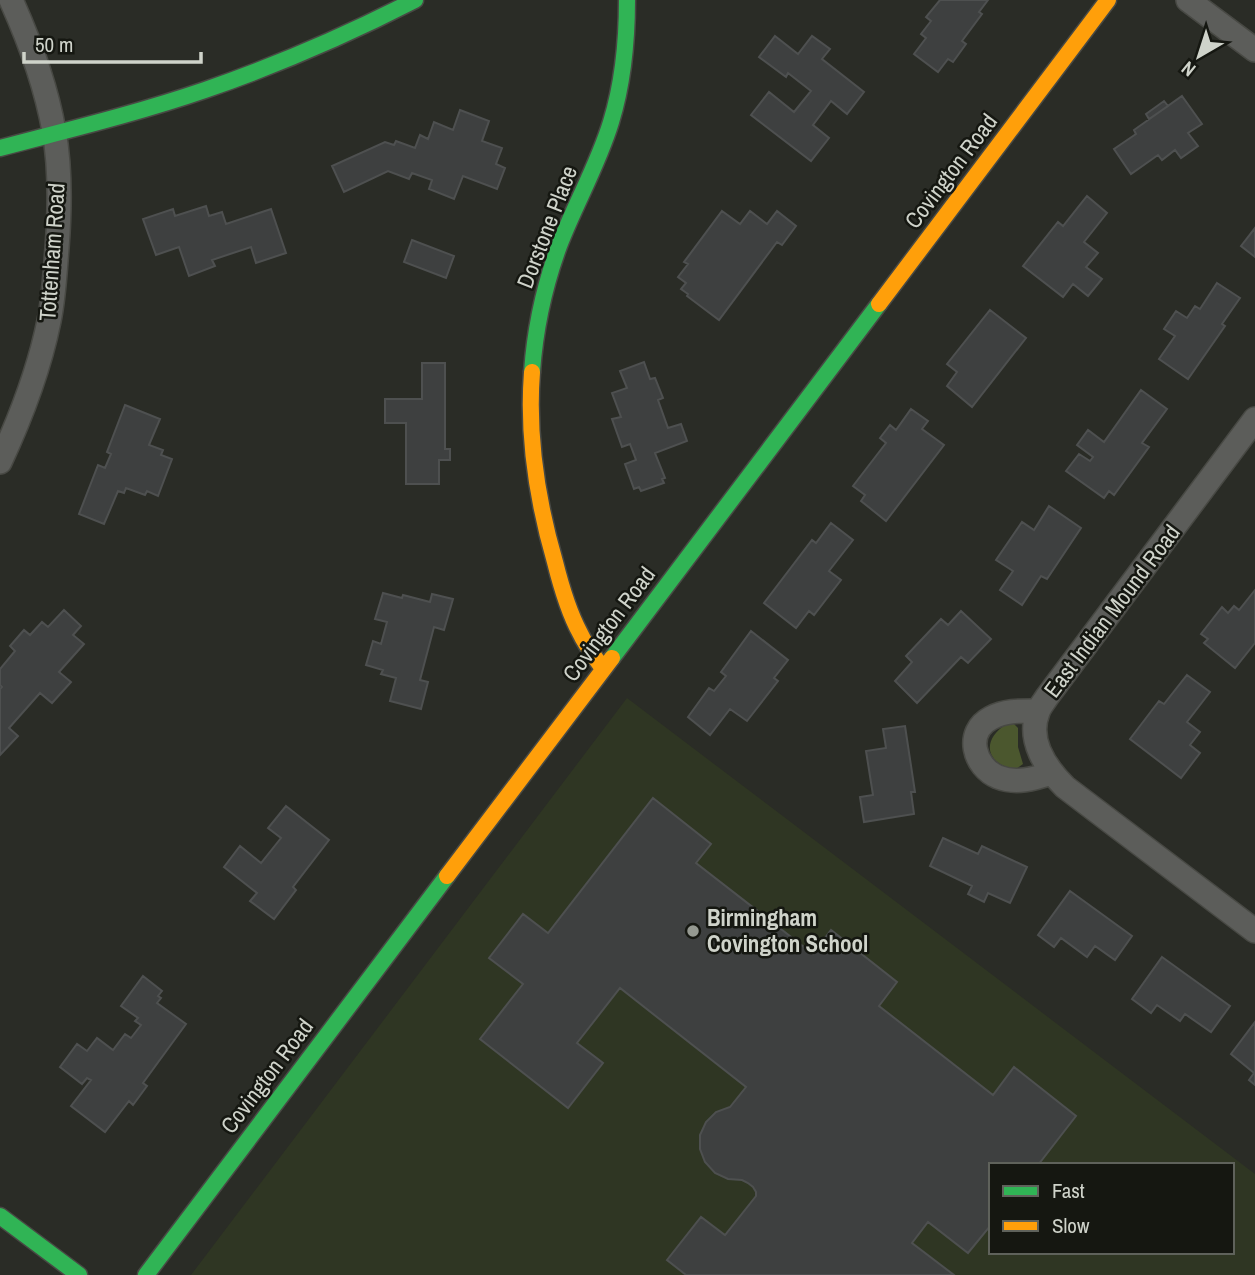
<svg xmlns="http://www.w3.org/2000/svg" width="1255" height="1275" font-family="'Archivo Narrow',sans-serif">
<rect width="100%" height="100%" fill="#2a2c26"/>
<!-- built -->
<path fill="#2f3623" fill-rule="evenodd" d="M627 698 1255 1174V1275H191ZM991 1165H1232V1252H991Z"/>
<!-- green -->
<path fill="#4b572e" d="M1007 724H1014L1018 728V747L1023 764 1016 769C985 765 981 739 1007 724Z"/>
<!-- building -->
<path fill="#3e4040" stroke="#4e5050" stroke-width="2" d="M940 0H988L979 12 982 14 962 41 966 44 953 62 948 59 938 72 914 54 926 38 921 34 931 21 926 17Z
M775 36 798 54 812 36 830 49 822 59 864 92 847 114 831 101 813 125 829 138 811 161 751 115 769 92 794 112 811 91 788 73 786 77 759 57Z
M1182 96 1202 124 1188 133 1198 146 1181 158 1175 150 1162 160 1158 155 1131 174 1114 149 1136 134 1134 130Z
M1164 101 1168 106 1149 119 1146 114Z
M460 110 489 121 482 141 502 148 496 164 505 168 497 189 463 176 454 199 429 189 432 180 412 173 409 179 388 171 344 192 332 166 385 142 394 145 396 141 415 148 420 135 428 139 434 122 453 130Z
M1087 196 1107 213 1084 242 1098 253 1086 267 1102 279 1088 296 1073 284 1063 297 1023 266 1058 222 1063 226Z
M206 206 209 216 222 212 226 224 271 209 286 253 256 263 251 247 212 260 215 266 189 276 179 247 156 255 143 219 173 209 175 216Z
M722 211 740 224 750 211 767 224 777 211 796 226 782 245 777 242 719 320 687 296 688 294 681 289 686 283 678 277 688 264 684 262Z
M1255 228V257L1241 246Z
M412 240 454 256 446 278 404 262Z
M1217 283 1240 298 1222 324 1225 326 1188 379 1159 359 1175 336 1164 329 1176 311 1187 318 1195 306 1200 309Z
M990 310 1026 338 972 407 947 386 957 372 947 364Z
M644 362 650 379 655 378 663 398 658 400 668 428 681 424 687 441 655 453 665 478 662 479 664 483 641 491 639 487 634 489 625 464 636 460 630 444 622 447 612 419 621 417 612 393 627 388 620 371Z
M422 363H445V449H450V460H439V484H406V423H385V399H422Z
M1141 390 1167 409 1142 443 1149 447 1114 495 1109 491 1104 498 1066 471 1079 454 1090 461 1093 457 1077 445 1088 430 1104 442Z
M125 405 160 419 149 445 163 450 161 455 172 459 158 496 147 491 145 495 126 488 124 493 118 491 104 524 79 514 98 465 105 468 111 454 107 452Z
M911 409 928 421 922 429 944 445 886 521 861 501 865 495 853 486 886 443 880 438 890 425 896 430Z
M1049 506 1081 528 1047 579 1041 576 1022 605 1000 590 1013 571 996 560 1022 522 1034 530Z
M831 523 853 540 829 571 841 580 814 615 809 611 796 628 764 603 812 540 816 543Z
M1255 590V643L1235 668 1204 643 1208 639 1201 634 1222 607 1228 613 1234 606 1239 610Z
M383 593 402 598 403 595 430 602 432 594 453 599 444 630 434 627 420 680 428 682 421 709 390 701 396 678 381 674 383 670 366 665 373 641 381 644 387 622 375 619Z
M64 610 81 626 73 635 84 644 59 672 71 682 52 703 40 693 9 728 18 736 0 755V689L2 687 0 685V669L15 651 10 646 24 630 30 635 42 622 48 627Z
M961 611 991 639 968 663 961 657 917 703 895 681 912 662 906 656 941 619 948 625Z
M751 631 788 660 774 678 778 681 747 721 730 709 710 735 688 717 709 688 714 691 726 676 721 672Z
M1187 675 1210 692 1187 722 1200 732 1190 745 1200 753 1181 778 1130 739 1159 701 1164 704Z
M905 726 915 792H911L914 814 864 822 860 797 873 795 866 751 886 748 883 729Z
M653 798 711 844 696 863 813 954 831 930 897 982 879 1006 993 1095 1014 1067 1076 1116 1038 1165H991V1225L968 1253 928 1222 912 1243 954 1275H686L667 1260 701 1217 725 1235 756 1196V1192L753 1187 748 1183 742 1180 728 1179 715 1173 705 1162 700 1149V1135L706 1122 716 1112 730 1107 746 1087 620 988 577 1043 603 1063 568 1108 480 1039 523 984 489 958 523 914 548 933Z
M286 806 329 840 293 887 296 890 274 919 250 901 257 893 224 867 240 846 261 863 281 838 268 828Z
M943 838 978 854 982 846 1027 867 1010 903 988 893 984 902 968 894 972 886 930 866Z
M1070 891 1132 936 1115 960 1095 946 1087 957 1061 938 1054 947 1038 935Z
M1162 957 1230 1006 1211 1032 1185 1014 1180 1021 1157 1005 1151 1013 1132 999Z
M143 976 162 991 158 996 161 998 157 1003 186 1024 143 1083 147 1086 133 1105 129 1101 105 1132 71 1106 91 1080 87 1078 82 1084 60 1067 77 1044 87 1051 97 1038 113 1050 125 1034 131 1038 141 1025 135 1021 138 1018 121 1006Z
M1255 1022V1085L1249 1080 1254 1073 1231 1054Z"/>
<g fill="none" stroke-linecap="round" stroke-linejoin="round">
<defs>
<path id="street" d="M1188 0 1255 50
M1255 419 1047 697C1044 702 1040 706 1038 712 1027 740 1046 768 1065 787L1255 931
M0 462C21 417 39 370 49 321 54 297 55 272 57 248 60 209 61 170 54 131 46 86 30 42 11 0
M1038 711C1022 711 1006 710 991 718 964 732 974 767 998 777 1016 784 1034 779 1051 773"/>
<path id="fast" d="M0 148C68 130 138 113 205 90 277 65 347 35 415 0
M532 372C535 329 544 287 559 246 575 204 598 165 611 122 623 83 627 41 627 0
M612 658 879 304
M0 1216 79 1275
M146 1275 447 876"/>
<path id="slow" d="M879 304 1108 0
M532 372C527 437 537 500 555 562 561 586 568 611 580 633 586 646 595 657 603 669
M447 876 612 658"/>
</defs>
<!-- street casing -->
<use href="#street" stroke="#484944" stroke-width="26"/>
<!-- fast casing -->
<use href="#fast" stroke="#484944" stroke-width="19"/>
<!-- slow casing -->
<use href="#slow" stroke="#484944" stroke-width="19"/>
<!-- street -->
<use href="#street" stroke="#5c5d5a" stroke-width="23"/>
<!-- fast -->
<use href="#fast" stroke="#30b455" stroke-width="16"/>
<!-- slow -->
<use href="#slow" stroke="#ff9f0a" stroke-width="16"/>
</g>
<!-- markers -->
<circle fill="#959991" stroke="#151711" stroke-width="2.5" cx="693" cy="931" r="7"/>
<g text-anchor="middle" stroke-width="5" stroke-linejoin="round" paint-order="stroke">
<!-- street labels -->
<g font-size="23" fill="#cfd3ca" stroke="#151711">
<text transform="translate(951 171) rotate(-53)" y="8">Covington Road</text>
<text transform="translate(547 227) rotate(-69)" y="8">Dorstone Place</text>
<text transform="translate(52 252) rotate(-86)" y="8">Tottenham Road</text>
<text transform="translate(1112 611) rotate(-53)" y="8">East Indian Mound Road</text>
<text transform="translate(609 624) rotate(-53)" y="8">Covington Road</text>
<text transform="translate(267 1076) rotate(-53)" y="8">Covington Road</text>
</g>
<!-- poi labels -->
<g font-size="23" font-weight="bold" fill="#cfd3ca" stroke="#151711" text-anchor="start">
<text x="707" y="926">Birmingham<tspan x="707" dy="26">Covington School</tspan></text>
</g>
</g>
<!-- legend -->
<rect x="989" y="1163" width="245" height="91" fill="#151711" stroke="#5f625b" stroke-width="2"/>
<rect x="1003" y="1186" width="35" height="10" fill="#30b455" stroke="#5f625b" stroke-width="2"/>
<text x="1052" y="1198" font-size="21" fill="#cfd3ca">Fast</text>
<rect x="1003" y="1221" width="35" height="10" fill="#ff9f0a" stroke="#5f625b" stroke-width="2"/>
<text x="1052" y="1233" font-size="21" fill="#cfd3ca">Slow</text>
<!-- north arrow -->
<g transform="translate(1199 56) rotate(219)" stroke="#151711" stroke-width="5" paint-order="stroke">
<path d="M0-5L12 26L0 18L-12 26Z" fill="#cfd3ca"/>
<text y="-10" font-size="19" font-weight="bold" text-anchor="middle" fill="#cfd3ca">N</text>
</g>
<!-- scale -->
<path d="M24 52v10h177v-10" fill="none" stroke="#cfd3ca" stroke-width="3.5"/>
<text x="35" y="52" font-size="21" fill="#cfd3ca" stroke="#151711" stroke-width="5" paint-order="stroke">50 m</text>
</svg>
